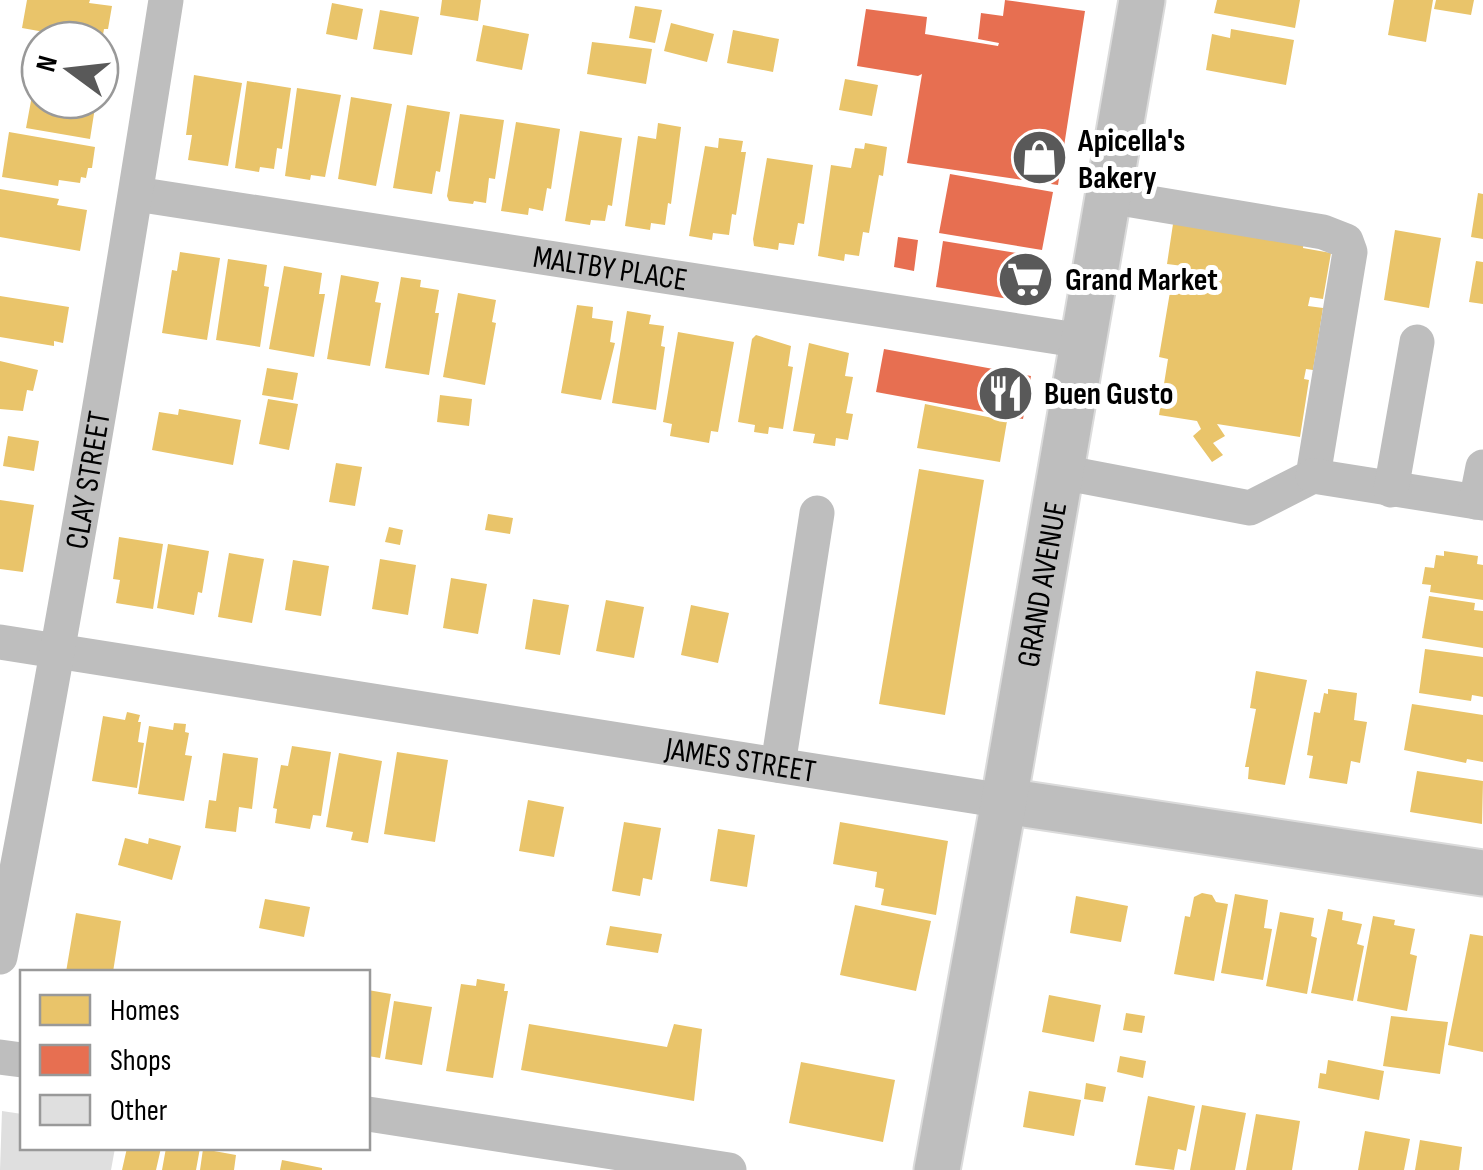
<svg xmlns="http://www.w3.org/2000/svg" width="1483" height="1170" font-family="'Sofia Sans Condensed',sans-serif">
<rect width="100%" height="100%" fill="#fff"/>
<!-- homes -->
<path fill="#e9c46a" d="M27 0H90L89 3 112 6 108 29H104L102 40H89L22 28Z
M442 0H481L478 21 440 15Z
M1217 0H1300L1295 28 1214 13Z
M1394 0H1433L1426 42 1388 35Z
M1436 0H1474L1471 15 1434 9Z
M332 3 363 9 357 40 326 34Z
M635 6 662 10 655 43 629 38Z
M380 10 419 17 412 55 373 49Z
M671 23 714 34 707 62 664 51Z
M483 25 529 34 522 70 476 61Z
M1231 29 1294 40 1286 85 1206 70 1212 34 1230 38Z
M733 30 779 39 773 72 727 63Z
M592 42 652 49 646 84 587 74Z
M32 43 40 45V85L24 82Z
M194 75 242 83 228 166 188 160 192 135H186Z
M845 79 878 85 872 116 839 110Z
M247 81 291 88 282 149 277 148 274 169 260 167 259 172 235 168Z
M297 88 341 95 325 177 311 175 310 180 285 176Z
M33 90 40 91V100L96 101 90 139 26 128Z
M351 97 392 104 376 186 338 179Z
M407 105 450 112 440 172 436 171 432 194 393 188Z
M460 114 504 120 495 179 489 178 486 203 474 201 473 204 449 201 447 196Z
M516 122 560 129 551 189 547 188 543 211 529 208 528 215 501 211Z
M658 123 681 127 671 204 668 203 665 225 651 223 650 230 625 226 638 136 656 139Z
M580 131 622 138 612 206 608 205 605 221 591 220 590 225 565 221Z
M9 132 95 147 92 168H88L86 178 81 177 80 183 59 180 58 186 2 177Z
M719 138 743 141 741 152H746L736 215 732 214 729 235 713 233 712 240 689 236 705 146 718 148Z
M865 143 887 147 883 176 879 175 869 233 863 232 859 256 845 254 844 261 818 256 831 165 851 168 855 148 864 149Z
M767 158 813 165 804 224 798 223 794 245 779 243 778 250 754 246 753 239Z
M0 189 59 199 57 205 87 210 80 251 0 237Z
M1478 193 1483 194V239L1471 237Z
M1173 224 1304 240 1303 248 1331 253 1323 299 1310 297 1308 306 1323 308 1313 370 1306 369 1304 379 1309 380 1300 437 1217 424 1225 436 1213 443 1223 455 1212 462 1193 436 1201 429 1197 421 1159 415 1168 359 1159 357 1170 292 1178 294 1183 266 1167 264Z
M1395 230 1441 238 1429 308 1384 300Z
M180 252 220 258 207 340 162 333 172 270 177 271Z
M228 259 267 265 264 286 269 287 260 347 216 340Z
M1476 261 1483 262V304L1469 302Z
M284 266 322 273 319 294H325L314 357 269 349Z
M341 275 379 282 375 302 381 303 370 366 327 359Z
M401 277 421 280 420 287 439 290 435 313H439L429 375 385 368Z
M458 293 496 300 492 322 496 323 485 385 443 377Z
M0 296 69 307 63 343 54 341V346L0 337Z
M577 305 593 307 592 318 613 321 610 342 615 343 601 400 561 393Z
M627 311 651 315 649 324 664 326 661 346 665 347 656 410 612 403Z
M678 332 734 342 718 432 711 431 709 443 670 436 672 424 663 422Z
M756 335 791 346 788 366 793 367 783 429 769 427 768 434 754 432 755 425 738 422 752 339Z
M809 343 849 353 845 376 853 377 846 413 853 414 848 440 836 438 835 446 813 443 815 434 793 431Z
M0 361 38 370 33 391 27 390 23 411 0 409Z
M267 368 298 373 293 400 262 395Z
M440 395 472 399 469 426 437 422Z
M268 399 298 404 289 450 259 444Z
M925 404 1007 421 1000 462 917 448Z
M179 409 241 420 233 465 152 450 159 412 178 415Z
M8 436 39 441 34 471 3 466Z
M336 463 362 467 355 506 329 502Z
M919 469 984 480 945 715 879 704Z
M0 500 34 505 23 572 0 569Z
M488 514 513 518 510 534 485 530Z
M389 527 403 530 400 545 385 542Z
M119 537 163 544 153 609 116 603 120 580 113 579Z
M168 544 209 551 202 593 198 592 194 615 157 608Z
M1444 551 1478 556 1477 564 1483 565V600L1430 592 1431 585 1422 584 1425 567 1434 568 1436 555 1444 556Z
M229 553 264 559 252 623 218 617Z
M380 559 416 565 408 615 372 609Z
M293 560 329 566 321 616 285 610Z
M451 578 487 584 478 634 443 628Z
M1429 596 1475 603 1474 610 1483 611V648L1422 638Z
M533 599 569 605 560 655 525 649Z
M606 600 644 607 634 658 596 651Z
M691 605 729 613 718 663 681 655Z
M1425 649 1483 657V697L1472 695 1471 701 1419 693Z
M1256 671 1307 680 1285 785 1248 779 1249 767H1245L1256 709 1250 708Z
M1328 689 1357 693 1354 720 1367 722 1360 763 1351 761 1347 784 1309 778 1313 756 1307 755 1314 712 1320 713 1324 693 1328 694Z
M1412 704 1483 715V762L1467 759 1466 763 1404 750Z
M127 712 140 715 138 722H141L138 742 144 743 137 788 92 781 103 716 125 720Z
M174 723 186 724 185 732 189 733 185 755 192 756 184 801 138 794 149 726 173 730Z
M292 746 331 752 321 816 313 815 310 829 275 823 277 809 273 808 281 765 288 766Z
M397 752 448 760 435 842 384 834Z
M223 753 258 758 252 809 239 807 236 832 205 828 209 800 216 801Z
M339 753 382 761 368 843 351 840 353 832 326 827Z
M1417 771 1483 781 1482 824 1410 812Z
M528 800 564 807 554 857 519 851Z
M624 822 661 828 652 880 643 878 640 896 612 891Z
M840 822 948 841 936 915 881 905 884 889 875 887 877 872 833 864Z
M718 829 755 835 747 887 710 881Z
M125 838 148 844 149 838 181 846 172 880 118 865Z
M1202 893 1212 895 1216 902 1228 904 1214 981 1174 974 1185 916 1190 917 1194 897Z
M1235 894 1268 900 1264 928 1272 929 1263 980 1221 973Z
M1076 896 1128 906 1121 942 1070 933Z
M265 899 310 907 304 937 259 928Z
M855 905 931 921 916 991 840 975Z
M1328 909 1343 912 1342 920 1362 924 1357 944 1364 946 1353 1001 1311 993Z
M1280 912 1314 918 1311 936 1317 938 1307 994 1266 986Z
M76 913 121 921 113 972H66Z
M1373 916 1395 920 1394 925 1415 929 1410 954 1417 956 1407 1011 1357 1001Z
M610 926 662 934 658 953 606 945Z
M1470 934 1483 936V1052L1448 1045Z
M477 979 505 984 504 991H508L493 1078 446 1071 461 984 476 986Z
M368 990 391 994 380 1058 368 1056Z
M1049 995 1101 1005 1094 1042 1042 1032Z
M394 1001 432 1007 422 1065 385 1059Z
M1126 1013 1145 1016 1142 1033 1123 1030Z
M1391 1016 1448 1022 1440 1074 1383 1066Z
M529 1024 667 1047 674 1024 702 1029 694 1101 521 1070Z
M1120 1056 1146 1061 1143 1078 1117 1072Z
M1328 1060 1384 1071 1379 1100 1318 1088 1320 1073 1326 1074Z
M801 1062 895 1080 883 1142 789 1123Z
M1086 1083 1106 1087 1103 1102 1084 1099Z
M1029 1091 1081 1100 1074 1136 1023 1127Z
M1148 1096 1195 1106 1186 1151 1178 1149 1174 1170 1135 1165Z
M1202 1105 1246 1113 1235 1170H1190Z
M1256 1114 1300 1121 1292 1170H1246Z
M1365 1131 1410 1139 1404 1170H1358Z
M1420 1140 1462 1147 1459 1170H1415Z
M127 1148H161L156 1170H122Z
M166 1148H200L196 1170H162Z
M203 1149 236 1155 234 1170H200Z
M282 1160 322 1168V1170H280Z"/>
<!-- shops -->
<path fill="#e76f51" d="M1005 0 1085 11 1058 185 907 163 922 74 918 76 857 66 866 9 927 17 925 34 998 46 999 43 978 39 981 13 1003 16Z
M950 174 1053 192 1042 250 939 233Z
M898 237 918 240 914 271 894 267Z
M943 241 1041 257 1034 303 936 287Z
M884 349 1031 376 1023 419 876 392Z"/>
<!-- building -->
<path fill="#dfdfdf" d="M2 1111 22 1114V1148H115L111 1170H0Z"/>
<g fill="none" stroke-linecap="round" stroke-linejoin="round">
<defs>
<g id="major">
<path d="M1004 801 1483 873"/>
<path id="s4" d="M937 1170 1004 801 1142 0"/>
</g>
</defs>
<!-- major casing -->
<use href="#major" stroke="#dbdbdb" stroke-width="49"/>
<!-- minor -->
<g stroke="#bebebe" stroke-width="35">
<path id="s1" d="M136 194 1083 341"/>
<path d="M1061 472 1250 508 1313 476 1350 252 1346 241 1323 232 1108 196"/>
<path d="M1313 476 1483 503"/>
<path d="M1391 490 1417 342"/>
<path d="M1476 502 1483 467"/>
<path id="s2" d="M0 642 1004 801"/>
<path d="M778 765 817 513"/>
<path id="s3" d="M0 957C62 640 116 320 166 0"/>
<path d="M0 1057 22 1060"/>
<path d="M368 1114 729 1170"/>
</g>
<!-- major -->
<use href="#major" stroke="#bebebe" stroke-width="45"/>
</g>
<!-- icons -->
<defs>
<symbol id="shop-disc" viewBox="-11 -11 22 22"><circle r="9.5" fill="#595959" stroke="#fff"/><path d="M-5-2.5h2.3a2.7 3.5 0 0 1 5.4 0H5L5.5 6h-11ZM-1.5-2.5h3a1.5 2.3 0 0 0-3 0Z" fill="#fff"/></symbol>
<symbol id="supermarket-disc" viewBox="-11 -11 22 22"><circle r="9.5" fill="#595959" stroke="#fff"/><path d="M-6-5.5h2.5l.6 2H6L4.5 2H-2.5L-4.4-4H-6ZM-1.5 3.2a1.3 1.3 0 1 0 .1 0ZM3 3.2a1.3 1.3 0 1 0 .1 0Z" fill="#fff"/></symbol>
<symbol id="restaurant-disc" viewBox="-11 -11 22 22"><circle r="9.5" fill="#595959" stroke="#fff"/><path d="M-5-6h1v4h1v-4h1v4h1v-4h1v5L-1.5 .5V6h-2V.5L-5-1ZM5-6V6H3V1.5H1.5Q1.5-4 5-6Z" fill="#fff"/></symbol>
</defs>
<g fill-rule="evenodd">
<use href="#shop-disc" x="1008" y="126" width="63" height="63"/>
<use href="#supermarket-disc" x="994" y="248" width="63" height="63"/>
<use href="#restaurant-disc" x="974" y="362" width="63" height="63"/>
</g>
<g text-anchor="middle" stroke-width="10" stroke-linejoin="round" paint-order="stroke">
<!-- poi labels -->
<g font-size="32" font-weight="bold" fill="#000" stroke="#fff" text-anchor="start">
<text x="1078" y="151">Apicella's<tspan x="1078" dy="37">Bakery</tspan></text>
<text x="1065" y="290">Grand Market</text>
<text x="1044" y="404">Buen Gusto</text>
</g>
<!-- street labels -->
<g font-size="32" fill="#000" stroke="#fff">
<text dy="11" stroke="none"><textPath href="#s1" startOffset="480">MALTBY PLACE</textPath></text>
<text dy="11" stroke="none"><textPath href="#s3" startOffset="485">CLAY STREET</textPath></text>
<text dy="11" stroke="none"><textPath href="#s4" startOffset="595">GRAND AVENUE</textPath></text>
<text dy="11" stroke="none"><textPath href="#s2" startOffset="750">JAMES STREET</textPath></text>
</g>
</g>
<!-- legend -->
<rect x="20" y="970" width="350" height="180" fill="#ffffff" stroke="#999999" stroke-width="2.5"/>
<rect x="40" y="995" width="50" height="30" fill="#e9c46a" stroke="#999999" stroke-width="2.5"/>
<text x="110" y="1020" font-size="30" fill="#000000">Homes</text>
<rect x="40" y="1045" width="50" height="30" fill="#e76f51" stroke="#999999" stroke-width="2.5"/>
<text x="110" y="1070" font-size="30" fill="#000000">Shops</text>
<rect x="40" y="1095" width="50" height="30" fill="#dfdfdf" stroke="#999999" stroke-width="2.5"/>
<text x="110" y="1120" font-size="30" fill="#000000">Other</text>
<!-- north arrow -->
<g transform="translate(70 70) rotate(285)"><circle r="48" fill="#ffffff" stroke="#999999" stroke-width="2.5"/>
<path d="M0-8L18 38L0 25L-18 38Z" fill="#595959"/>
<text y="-15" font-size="28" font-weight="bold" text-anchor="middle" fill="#000000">N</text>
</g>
</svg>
